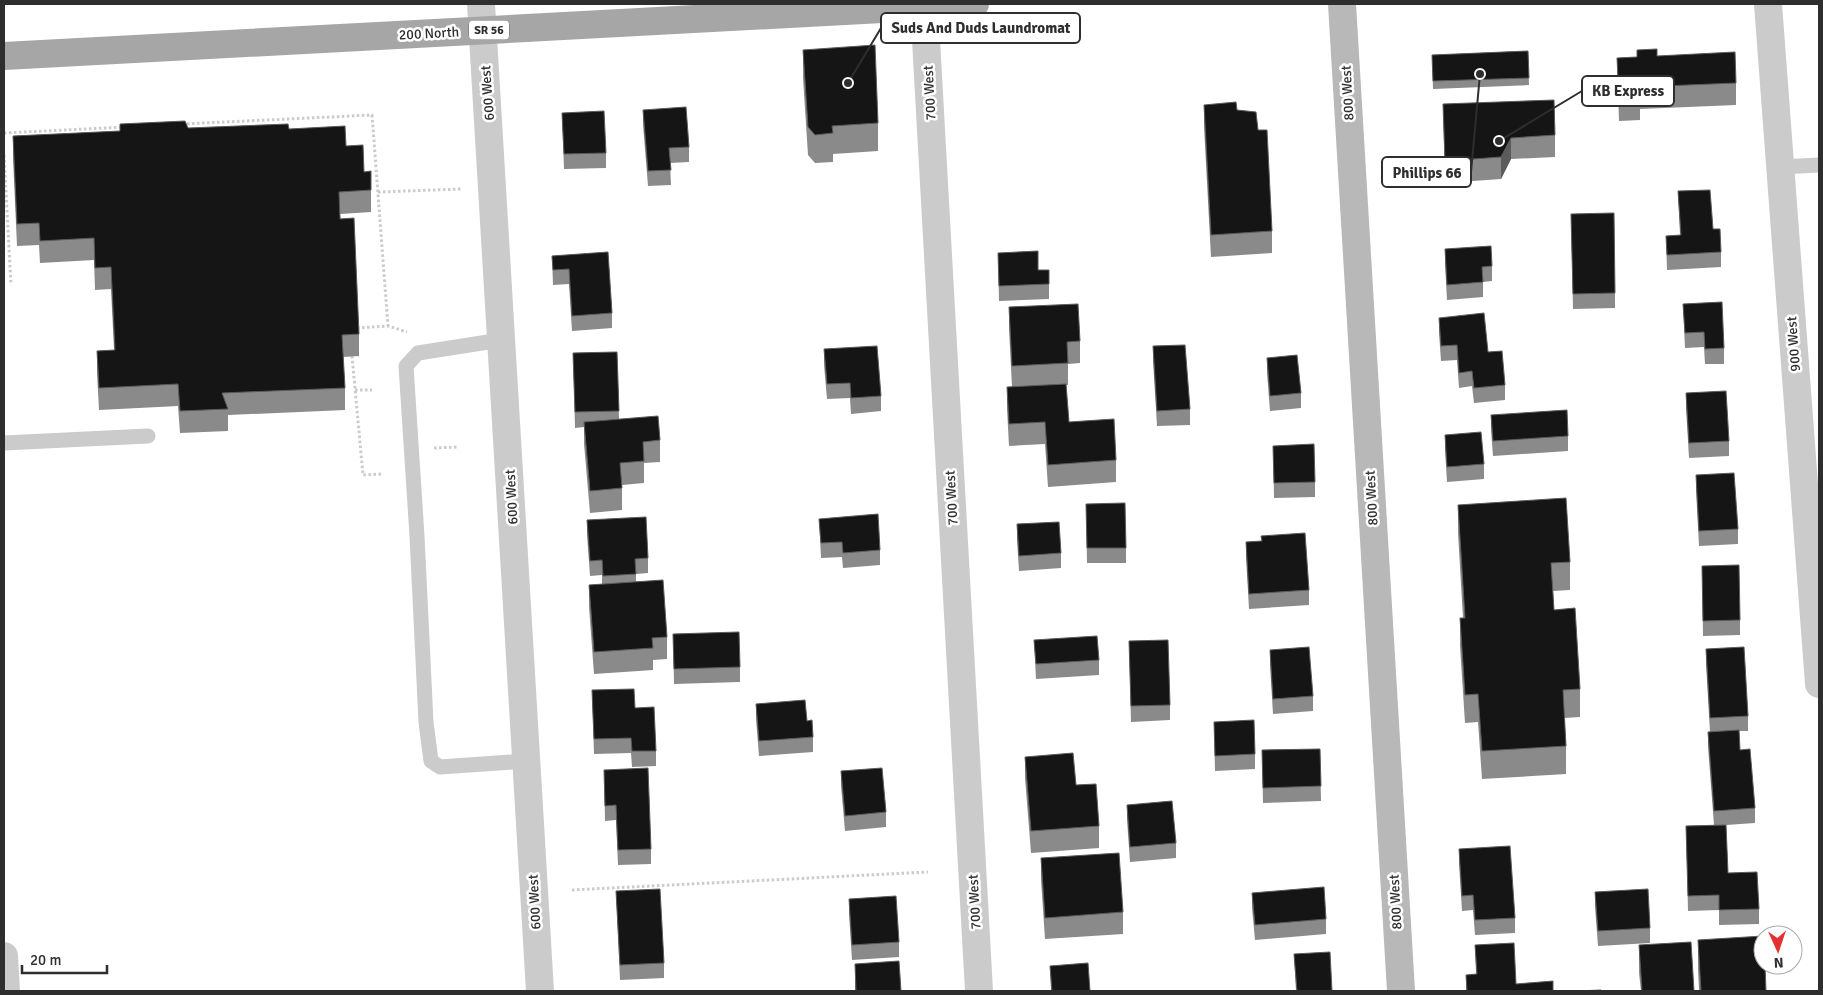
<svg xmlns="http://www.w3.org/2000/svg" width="1823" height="995" font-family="Signika,sans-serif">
<rect width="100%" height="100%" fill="#fff"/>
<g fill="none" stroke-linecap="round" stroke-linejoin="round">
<!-- path -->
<path stroke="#cbcbcb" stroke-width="3" stroke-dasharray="2.5 2.5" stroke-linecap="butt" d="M182 124 372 115 388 326
M4 133 124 127
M4 155 11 285
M378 192 461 189
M357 328 388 326 407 332
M352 356 363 475 383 474
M355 390H372
M434 448 458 447
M572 890 928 872"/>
<!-- lane -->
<path stroke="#cbcbcb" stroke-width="15" d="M1780 167 1819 165
M501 340 418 353 406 366 417 536 426 722 431 761 440 767 526 761
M4 443 148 436"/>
<!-- street -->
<path stroke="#cbcbcb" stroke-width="28" d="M481 4 540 991
M924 4 979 991
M1768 4 1819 684
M4 956 6 991"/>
<!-- secondary -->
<path stroke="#b8b8b8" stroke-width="28" d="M1342 4 1401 991"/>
<!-- primary -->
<path stroke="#a6a6a6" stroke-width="28" d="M4 56 975 4"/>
</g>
<!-- wall -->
<path fill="#8a8a8a" d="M803 50 878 123V151L833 154V162L815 163 808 155 803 78Z
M1528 51 1529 85 1433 89 1432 55Z
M1657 56 1736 83V105L1640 109V120L1619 121 1617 58Z
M1443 104 1555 135V157L1511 159 1501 179 1445 183Z
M1204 105 1237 110 1258 130 1272 231V253L1211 257 1204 127Z
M643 110 689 147V162L670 163 671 185 648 186 643 125Z
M562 113 606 153V168L564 169Z
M188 128 289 129 346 146 364 172 371 171V212L340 214 359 334V356L343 357 345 388V410L228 415V431L180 433 178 406 99 410 97 373V351L114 350 111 289 95 290 94 260 40 263 39 245 17 246 13 158V136Z
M1678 191 1713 229 1721 252V267L1667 270 1666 236 1680 235Z
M1571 214 1615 293V308L1573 309Z
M1445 249 1492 266V281L1483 282V297L1447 300 1445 264Z
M608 252 612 313V328L572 331 569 284 553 285 552 256Z
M998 253 1038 270H1049V299L999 301Z
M1683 304 1724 348V364H1705L1704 347 1685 348Z
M1009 307 1080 341V363L1068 364V385H1066L1069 422 1116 460V482L1048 487 1045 444 1009 446 1007 409V387H1012L1009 329Z
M1439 318 1488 352 1505 385V400L1474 403 1472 386 1459 388 1457 360 1441 361 1439 333Z
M1153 346 1190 409V425L1157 426 1153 361Z
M824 349 881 396V411L851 414 850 398 827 399 824 365Z
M617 352 619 419 660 440V462L644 463V483L622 485V510L590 513 584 444V427L575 428 573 353Z
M1267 358 1301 393V408L1270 411 1267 373Z
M1686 393 1729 441V456L1689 458 1686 408Z
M1491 415 1568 436V451L1493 456 1491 430Z
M1445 435 1484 464V479L1447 482 1445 450Z
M1273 446 1315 482V497L1274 498Z
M1696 475 1738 529V544L1699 546 1696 490Z
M1086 504 1126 548V563H1087Z
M1458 505 1570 562V590L1553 591 1554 610 1580 689V717L1564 718 1566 746V774L1482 779 1478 722 1465 723 1460 646V618H1463L1458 533Z
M819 519 880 550V565L843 568 842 557 821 558Z
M587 520 648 558V573L636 574V581L667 637V659L653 660V670L594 674 589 607V585L602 584V575L590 576 587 535Z
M1017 524 1061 553V568L1019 571 1017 540Z
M1261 541 1309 590V605L1249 609 1246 557V542Z
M1702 566 1740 620V635L1703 636Z
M673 634 740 667V682L674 684Z
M1034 640 1099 660V675L1036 679Z
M1129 641 1170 705V720L1131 722Z
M1706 649 1748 716V731H1739L1740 750 1755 808V823L1726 825 1728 873 1759 909V924L1719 925V910L1688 911 1686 826 1714 825 1708 747V732H1710L1706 664Z
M1270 650 1313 696V711L1273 714 1270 665Z
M592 690 635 708 656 751V766L632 767 631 753 594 754Z
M756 704 807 721 813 737V752L759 756 756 719Z
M1214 722 1255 754V769L1215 771Z
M1320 749 1321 801 1263 803 1262 750Z
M1025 757 1076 785 1099 826V848L1031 853 1025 778Z
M604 770 651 849V864L618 865 616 820 605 821Z
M841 771 886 812V827L845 831 841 786Z
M1127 805 1176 843V858L1130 862 1127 820Z
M1459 849 1515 918V933L1475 935 1473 910 1462 911 1459 864Z
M1041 858 1123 912V934L1045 939 1041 880Z
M616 891 664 963V978L620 980Z
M1595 892 1650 928V943L1598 946 1595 907Z
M1252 893 1326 919V934L1255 940 1252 908Z
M849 899 899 942V957L852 960 849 914Z
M1698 940 1766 991H1699L1698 968Z
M1475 945 1516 984 1553 991H1466V975L1476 974Z
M1639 945 1694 991H1641L1639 973Z
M1294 954 1332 991H1296Z
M855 964 901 991H855Z
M1050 966 1090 991H1051Z"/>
<!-- shaded-wall -->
<path fill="#5b5b5b" d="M1511 138V159L1501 179V157Z"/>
<!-- building -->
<path fill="#151515" stroke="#5b5b5b" d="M875 45 878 123 832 126 833 133 815 135 808 127 803 50Z
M1657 49V56L1735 52 1736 83 1639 87 1640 98 1619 99 1617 58 1637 57V50Z
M1528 51 1529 78 1433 81 1432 55Z
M1554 100 1555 135 1511 138 1501 157 1445 161 1443 104Z
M1236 102 1237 110 1256 112 1258 130H1267L1272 231 1211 235 1204 105Z
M686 107 689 147 669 148 671 170 648 171 643 110Z
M604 111 606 153 564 154 562 113Z
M185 121 188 128 288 124 289 129 345 126 346 146 363 145 364 172 371 171V190L339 192 340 219 354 218 359 334 342 335 345 388 222 393 228 409 180 411 178 384 99 388 97 351 115 350 111 267 95 268 94 238 40 241 39 223 17 224 13 136 120 131V124Z
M1710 190 1713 229H1720L1721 252 1667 255 1666 236 1681 235 1678 191Z
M1614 213 1615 293 1573 294 1571 214Z
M1491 246 1492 266 1482 267 1483 282 1447 285 1445 249Z
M1038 251V270H1049V284L999 286 998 253Z
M608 252 612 313 572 316 569 269 553 270 552 256Z
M1722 302 1724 348 1705 349 1704 332 1685 333 1683 304Z
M1078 304 1080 341 1067 342 1068 363 1012 366 1009 307Z
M1484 313 1488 352 1502 351 1505 385 1474 388 1472 371 1459 373 1457 345 1441 346 1439 318Z
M1185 345 1190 409 1157 411 1153 346Z
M877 346 881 396 851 398 850 383 827 384 824 349Z
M617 352 619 411 575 412 573 353Z
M1297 355 1301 393 1270 396 1267 358Z
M1066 384 1069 422 1114 419 1116 460 1048 465 1045 422 1009 424 1007 387Z
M1726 391 1729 441 1689 443 1686 393Z
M1567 410 1568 436 1493 441 1491 415Z
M658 416 660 440 643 442 644 461 620 463 622 488 590 491 584 422Z
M1481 432 1484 464 1447 467 1445 435Z
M1314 444 1315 482 1274 483 1273 446Z
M1734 473 1738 529 1699 531 1696 475Z
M1566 498 1570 562 1551 563 1554 610 1575 608 1580 689 1563 690 1566 746 1482 751 1478 694 1465 695 1460 618H1465L1458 505Z
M1125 503 1126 548H1087L1086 504Z
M878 514 880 550 843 553 842 542 821 543 819 519Z
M646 517 648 558 635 559 636 574 603 576 602 560 590 561 587 520Z
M1059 522 1061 553 1019 556 1017 524Z
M1305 533 1309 590 1249 594 1246 542 1262 541 1261 536Z
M1739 565 1740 620 1703 621 1702 566Z
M663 580 667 637 652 638 653 648 594 652 589 585Z
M739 632 740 667 674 669 673 634Z
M1097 636 1099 660 1036 664 1034 640Z
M1168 640 1170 705 1131 706 1129 641Z
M1309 647 1313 696 1273 699 1270 650Z
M1744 647 1748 716 1710 718 1706 649Z
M634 689 635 708 654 707 656 751H632L631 738 594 739 592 690Z
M805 700 807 721 812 720 813 737 759 741 756 704Z
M1254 720 1255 754 1215 756 1214 722Z
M1739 730 1740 750 1750 749 1755 808 1714 811 1708 732Z
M1320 749 1321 786 1263 788 1262 750Z
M1073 753 1076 785 1096 784 1099 826 1031 831 1025 757Z
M648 768 651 849 618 850 616 805 605 806 604 770Z
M882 768 886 812 845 816 841 771Z
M1172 801 1176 843 1130 847 1127 805Z
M1726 825 1728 873 1757 872 1759 909 1719 910V895L1688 896 1686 826Z
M1510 846 1515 918 1475 920 1473 895 1462 896 1459 849Z
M1119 853 1123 912 1045 918 1041 858Z
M1324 887 1326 919 1255 925 1252 893Z
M660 889 664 963 620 965 616 891Z
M1648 889 1650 928 1598 931 1595 892Z
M896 896 899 942 852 945 849 899Z
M1763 936V965H1765L1766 991H1701L1698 940Z
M1691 942 1694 991H1642L1639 945Z
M1514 943 1516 984 1553 981V991H1467L1466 975 1477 974 1475 945Z
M1330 952 1332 991H1297L1294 954Z
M899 961 901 991H856L855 964Z
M1088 963 1090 991H1052L1050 966Z
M1601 990 1602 991H1575Z"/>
<g text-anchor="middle" stroke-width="5" stroke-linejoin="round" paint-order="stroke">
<!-- shield labels -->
<rect fill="#fff" stroke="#6d6d6d" stroke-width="1" x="469" y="20.5" width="40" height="19" rx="4"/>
<g font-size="12" font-weight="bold" fill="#2e2e2e">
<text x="489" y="34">SR 56</text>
</g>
<!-- street labels -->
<g font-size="14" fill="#2e2e2e" stroke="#fff">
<text transform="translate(429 33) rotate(-3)" y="5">200 North</text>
<text transform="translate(487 93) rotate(-94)" y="5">600 West</text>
<text transform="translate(929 93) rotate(-93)" y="5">700 West</text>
<text transform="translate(1347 93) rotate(-93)" y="5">800 West</text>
<text transform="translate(1793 344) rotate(-94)" y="5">900 West</text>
<text transform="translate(511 497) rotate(-93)" y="5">600 West</text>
<text transform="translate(951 498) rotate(-93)" y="5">700 West</text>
<text transform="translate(1371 498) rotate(-93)" y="5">800 West</text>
<text transform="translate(534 902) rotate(-93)" y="5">600 West</text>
<text transform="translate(974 902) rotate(-93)" y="5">700 West</text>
<text transform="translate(1395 902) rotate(-93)" y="5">800 West</text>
</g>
</g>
<!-- callouts -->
<path fill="none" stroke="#2e2e2e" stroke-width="2" d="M848 83L881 28M1499 141L1582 91M1480 74L1471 172"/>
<g fill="#2e2e2e" stroke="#fff" stroke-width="2">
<circle cx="848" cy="83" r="5"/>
<circle cx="1499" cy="141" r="5"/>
<circle cx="1480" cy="74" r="5"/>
</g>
<g fill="#fff" stroke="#2e2e2e" stroke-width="2">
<rect x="881" y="13" width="199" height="30" rx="5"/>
<rect x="1582" y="76" width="92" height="30" rx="5"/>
<rect x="1382" y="157" width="89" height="30" rx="5"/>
</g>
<g font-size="15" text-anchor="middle" font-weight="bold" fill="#2e2e2e">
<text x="981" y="33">Suds And Duds Laundromat</text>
<text x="1628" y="96">KB Express</text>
<text x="1427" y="178">Phillips 66</text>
</g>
<!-- border -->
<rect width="1823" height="995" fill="none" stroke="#2e2e2e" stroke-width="10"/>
<!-- north arrow -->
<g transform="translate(1778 950) rotate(177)"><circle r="24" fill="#ffffff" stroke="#ababab"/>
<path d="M0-4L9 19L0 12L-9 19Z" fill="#e43233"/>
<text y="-8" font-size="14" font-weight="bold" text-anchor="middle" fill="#2e2e2e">N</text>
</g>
<!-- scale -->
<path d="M22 965v8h85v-8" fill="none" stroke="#2e2e2e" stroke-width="2.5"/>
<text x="30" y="965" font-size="15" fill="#2e2e2e" stroke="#ffffff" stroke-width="4" paint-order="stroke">20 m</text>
</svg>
